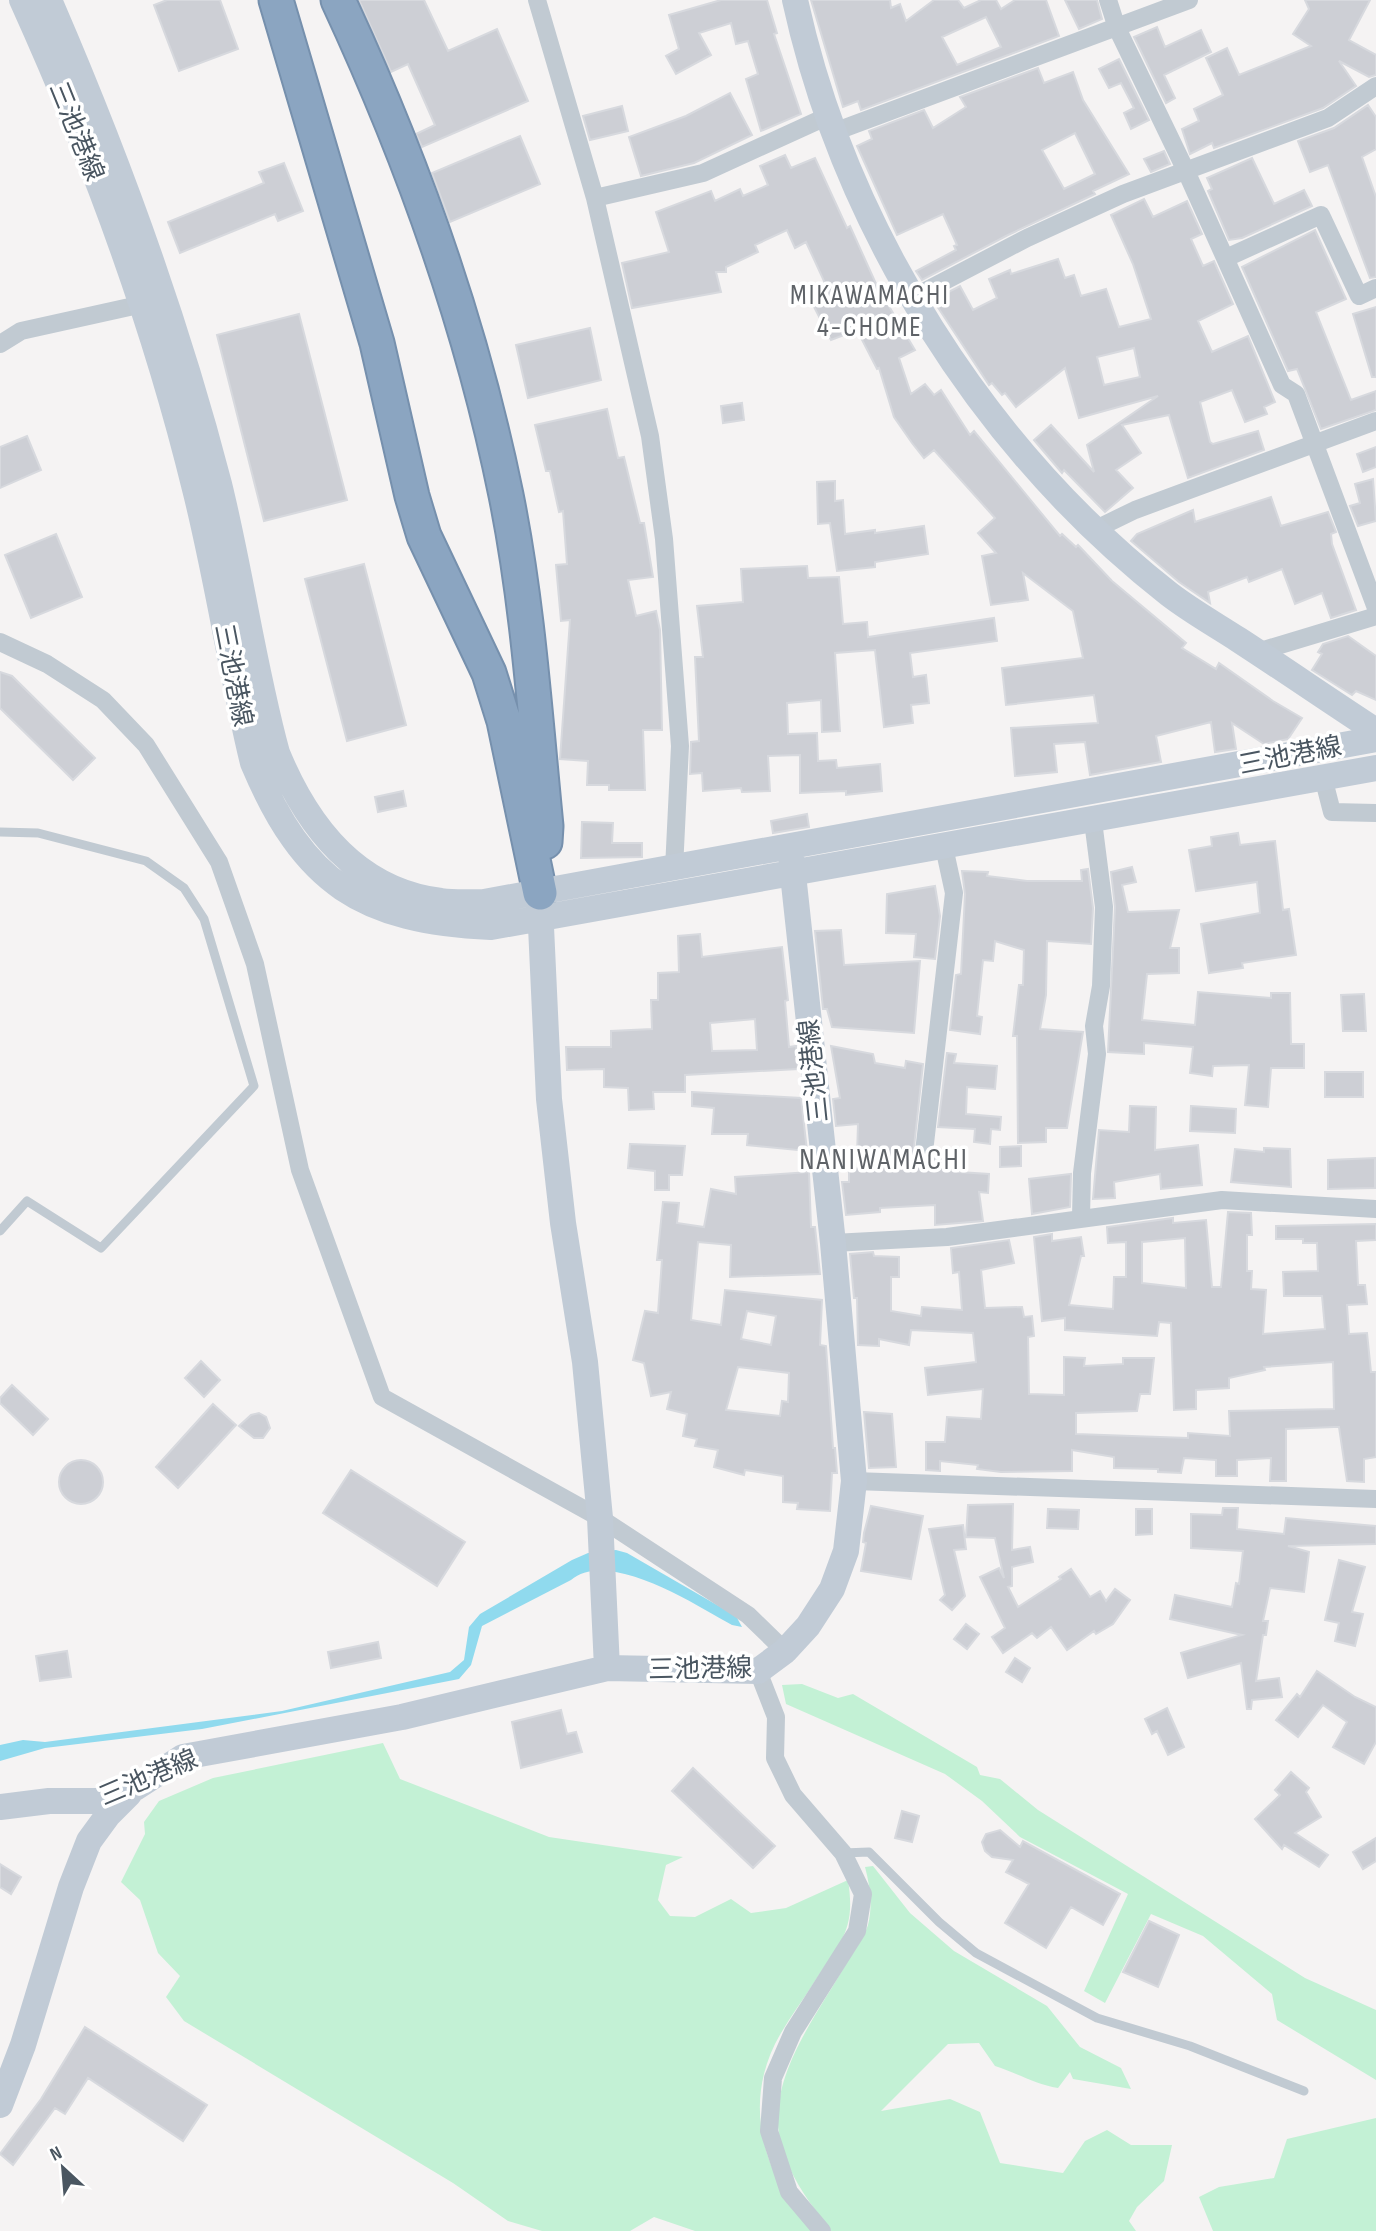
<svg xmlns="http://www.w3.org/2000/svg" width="1376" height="2231" font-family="'Sofia Sans Condensed','Noto Sans JP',sans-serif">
<rect width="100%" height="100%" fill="#f5f3f3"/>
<!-- green -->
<path fill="#c3f1d5" d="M802 1684 838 1698 853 1694 977 1767 980 1775 1000 1779 1038 1810 1305 1978 1376 2010V2080L1277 2020 1272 1994 1203 1936 1151 1914 1105 2003 1084 1991 1128 1894 1020 1837 982 1801 945 1774 786 1704 782 1685Z
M383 1743 400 1779 549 1837 683 1857 666 1865 658 1900 670 1916 695 1917 731 1899 751 1913 786 1908 848 1880C856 1930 841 1941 815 1981 802 2002 786 2022 775 2044 742 2111 767 2178 811 2231H695L654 2217 630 2231H542L508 2221 453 2183 184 2021 166 1997 180 1976 158 1953 140 1900 121 1882 145 1834 144 1822 159 1801 213 1778Z
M873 1866 910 1913 954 1951 1047 2006 1080 2047 1121 2068 1131 2089 1073 2079 1070 2072 1058 2088C1035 2084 1017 2073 995 2066L979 2043 948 2044 881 2111 950 2099 980 2112 1000 2163 1063 2173 1085 2141 1107 2130 1131 2145H1172L1164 2181 1137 2207 1129 2221 1136 2231H831C812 2206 794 2183 784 2154 759 2086 816 2018 847 1962 854 1951 864 1938 868 1925 873 1905 870 1886 865 1867Z
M1376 2118V2231H1213L1199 2197 1219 2187 1274 2178 1287 2139Z"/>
<!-- water -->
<path fill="#90daee" d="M616 1550 627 1553 736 1616 742 1627 732 1625C696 1605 608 1548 571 1580L482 1626 471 1665 459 1679 202 1729 45 1748 0 1761V1745L23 1740 45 1742 282 1711 450 1672 464 1660 469 1627 480 1614 572 1560 588 1553Z"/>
<!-- building -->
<path fill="#cdcfd5" stroke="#d7d9de" stroke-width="2" fill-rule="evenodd" d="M167 0H220L238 49 179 71 154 5Z
M359 0H424L448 51 497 29 528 101 422 147 416 134 435 125 408 64 391 72Z
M721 0H767L777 33 774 34 801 114 761 131 746 79 758 74 748 41 736 44 731 23 699 33 711 55 676 74 666 56 679 49 669 15Z
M811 0H890L891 8 900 4 906 21 934 0H958L964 8 981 0H996L1001 9 1015 0H1046L1059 36 861 110 858 101 843 107ZM986 17 1001 47 957 65 942 37Z
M1065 0H1097L1102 19 1079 29Z
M1305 0H1370L1349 40 1376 55V75L1369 77 1339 61 1356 86 1323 108 1214 148 1212 143 1190 154 1182 129 1199 121 1194 109 1223 95 1206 58 1227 48 1239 75 1311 46 1293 34 1309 9Z
M1157 27 1165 47 1201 30 1211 52 1164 75 1175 98 1166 103 1134 37Z
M1119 59 1149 120 1131 129 1124 113 1134 108 1121 83 1109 88 1099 69Z
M1038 68 1044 83 1073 72 1083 100 1129 174 1093 191 1095 194 1008 235 922 280 916 271 956 250 954 246 957 245 943 214 897 235 857 146 872 139 869 131 924 110 933 128 966 107 960 97ZM1075 133 1095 174 1064 189 1042 150Z
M730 93 752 135 694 163 641 176 629 137 686 116Z
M1368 105 1376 117V149L1362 157 1376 197V277L1370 278 1328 165 1310 172 1298 141 1334 128Z
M622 106 628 131 590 140 583 116Z
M520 136 540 184 450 222 432 173Z
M1164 151 1170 164 1151 172 1144 159Z
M785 155 791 168 815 158 847 228 850 226 877 286 915 350 899 358 911 394 925 384 934 395 941 390 970 435 974 431 1060 536 1062 534 1076 547 1078 545 1112 581 1186 643 1182 648 1216 669 1219 663 1273 701 1302 718 1288 739 1264 744 1232 723 1236 749 1215 752 1211 722 1156 736 1161 762 1090 775 1085 742 1054 744 1057 772 1015 776 1011 728 1098 723 1094 695 1006 705 1002 668 1083 658 1073 611 1023 573 1028 600 991 605 982 556 996 553 978 533 995 518 934 450 924 458 912 443 894 417 879 368 877 369 857 330 831 340 812 303 830 294 806 242 795 248 787 230 755 245 758 252 726 267V272H716L721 292 632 308 622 263 669 252 656 212 711 191 715 201 740 189 743 196 768 185 760 166Z
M1252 158 1274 204 1304 190 1312 206 1242 238 1229 240 1208 191 1212 189 1207 178Z
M284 163 303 211 278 221 275 214 180 253 168 222 264 183 259 172Z
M1144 199 1153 217 1187 201 1202 234 1191 239 1203 266 1214 261 1233 304 1198 321 1212 352 1248 336 1275 402 1264 407 1267 414 1245 422 1232 390 1200 402 1210 442 1213 444 1258 431 1264 450 1188 478 1169 415 1122 425 1141 453 1116 470 1133 488 1105 512 1064 470 1062 473 1034 440 1051 425 1094 472 1087 445 1158 396 1079 418 1065 368 1016 407 1005 393 1002 395 992 383 989 385 933 300 960 286 973 310 997 298 989 279 1010 270 1011 274 1058 259 1065 278 1074 275 1081 296 1106 289 1119 327 1151 319 1133 264 1111 215ZM1134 348 1140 377 1104 385 1097 357Z
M1315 230 1346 299 1316 312 1351 400 1376 391V410L1321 429 1297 369 1288 371 1242 267Z
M1376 307V377H1372L1353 314Z
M299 314 347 500 264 521 217 335Z
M590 328 601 380 528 398 516 345Z
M742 403 744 420 723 423 721 406Z
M607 409 618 458 624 457 640 523H644L653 577 628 580 636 616 656 611 660 630 662 730H643L645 790H609V785H587L588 761 560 759 570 620 561 621 556 565 567 564 563 511 559 512 550 471H546L535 425Z
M27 436 41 470 0 488V447Z
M1376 447V467L1363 472 1357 454Z
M1373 479 1376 521 1358 526 1350 506 1360 503 1355 484Z
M835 481V501L843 500 845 534 875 530V533L924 526 928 554 875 562V567L837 571 830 523 818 524 817 482Z
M1271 497 1281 526 1328 512 1336 532 1331 534 1332 544 1356 610 1331 618 1322 593 1295 604 1282 569 1249 582 1247 577 1208 592 1210 603 1179 582 1131 541 1137 534 1193 510 1195 522Z
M56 534 82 597 31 618 5 555Z
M364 564 406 725 347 741 305 579Z
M807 566 808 578 839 577 843 624 867 622 868 637 994 618 997 641 910 653 913 677 926 675 929 703 911 705 913 723 884 727 875 650 835 653 840 731 822 732 821 700 787 703 788 734 817 733 818 761 836 760 837 768 880 764 882 791 846 795V791L800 793V755L768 756 770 791 742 792 741 788 703 791 702 773 690 774 691 742 699 741 695 657H703L697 606 743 602 741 569Z
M1348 636 1376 656V700L1356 691 1352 695 1312 670 1322 654 1318 652 1323 644Z
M0 672 12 676 95 758 73 780 0 708Z
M403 791 406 806 378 812 375 797Z
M807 814 809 827 773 833 771 821Z
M582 822 613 823 612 843H642V857L581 858Z
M1238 833 1240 845 1275 841 1283 910 1289 909 1296 955 1242 963 1243 968 1209 973 1201 924 1260 913 1257 882 1196 891 1189 850 1212 846 1211 837Z
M1132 867 1136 882 1122 885 1128 912 1179 910 1170 948H1179V973L1147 974 1142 1020 1195 1025 1198 992 1271 998V993H1290L1291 1044H1304V1068H1271L1268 1107 1245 1105 1249 1065 1213 1066 1212 1076 1190 1073 1193 1047 1144 1043V1054L1108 1052 1115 907 1111 872Z
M1088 869 1093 908 1091 944 1047 941 1046 995 1040 1029 1083 1032 1067 1128H1046V1142L1018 1143 1017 1036H1013L1019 985H1023L1024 950 995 941 993 961 983 960 977 1016 982 1017 980 1034 950 1030 956 975 961 974 965 894 962 871 988 872 987 876 1027 881H1082L1081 870Z
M935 886 940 916 935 959 914 957 916 934 886 933 887 894Z
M841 930 844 965 920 961 914 1033 832 1027 827 1009H823L815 931Z
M700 934 702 957 782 947 788 1000 785 1001 789 1047 796 1046 798 1069 685 1075V1092H653L654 1109 629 1110 628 1088 604 1087V1069L567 1070 566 1047H611V1031L652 1029 651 1000H658V973L679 972 678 936ZM755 1019 757 1050 712 1051 710 1023Z
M1364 994 1366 1031H1343L1341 995Z
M831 1046 873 1054 875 1063 905 1068 906 1061 923 1064 913 1156 923 1163 934 1156 960 1158 959 1172 989 1174 988 1193 979 1192 983 1221 935 1225V1205L880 1208V1212L846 1215 842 1182H849V1169L867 1168V1156L857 1155 858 1124 836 1126 833 1099 840 1098Z
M947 1053 956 1054 954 1063 997 1066 995 1089 967 1087 966 1114 1001 1117 1000 1130 991 1129 990 1144 974 1142 975 1129 938 1127Z
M1325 1072H1363V1097H1325Z
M692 1092 801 1098 807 1151 747 1145 748 1134H712L714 1108 692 1106Z
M1130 1106 1156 1107 1155 1150 1198 1145 1202 1185 1161 1189 1160 1174 1114 1182 1115 1198 1093 1199 1099 1130 1129 1132Z
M1191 1106 1236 1109 1235 1133 1190 1131Z
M630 1144 685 1146 682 1175H669V1190H655V1171L628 1168Z
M1021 1146V1166L1000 1167V1147Z
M1264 1148 1290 1149 1291 1187 1231 1182 1235 1149 1264 1152Z
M1375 1158V1188L1328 1189V1160Z
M809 1172 811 1227H815L820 1274 730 1277 731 1245 698 1242 691 1320 721 1325 725 1290 822 1300 820 1345 826 1346 833 1448H835L837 1473H832L830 1511 797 1509 798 1503 783 1502V1476L745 1470 744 1475 714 1467 718 1450 695 1446 697 1439 683 1436 687 1414 667 1409 671 1392 651 1396 644 1363 633 1360 645 1311 658 1313 662 1260H657L663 1202 679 1203 677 1223 704 1227 711 1189 736 1194 735 1177ZM747 1311 776 1316 771 1345 741 1339ZM738 1367 789 1373 788 1402 782 1401 780 1416 726 1410Z
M1071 1174 1070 1207 1032 1214 1029 1179Z
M1228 1212 1251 1213 1252 1235H1247V1271H1252L1251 1289 1266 1290 1263 1334 1325 1329 1322 1296H1284L1283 1272 1318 1271 1317 1243H1303V1239H1276V1226L1376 1224V1240L1356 1241 1358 1285H1365L1367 1304 1347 1305 1349 1334 1367 1333 1371 1372H1376V1457L1364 1459V1482L1347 1481 1339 1427H1334L1286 1429V1481H1270L1271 1458 1237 1460V1476H1216V1460L1184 1458 1181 1473 1158 1472V1469L1114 1468V1457L1072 1450V1471L1001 1472 977 1469 978 1465 940 1461V1471L926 1470V1442H945L947 1417 981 1419 983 1389 928 1395 925 1368 976 1362 973 1333 911 1330 909 1345 879 1339V1346L858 1345 857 1298H854L850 1254 873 1252 874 1256 899 1257V1277H891V1311L921 1316 922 1307 962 1310 959 1272 953 1273 951 1248 1009 1240 1014 1263 981 1270 985 1308 1022 1307 1024 1317 1032 1316 1034 1336 1028 1337 1029 1394 1064 1395V1357L1085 1358 1084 1366 1123 1364V1358H1154L1150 1394H1140L1137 1411 1076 1413V1434L1188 1438V1433L1230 1436 1229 1411 1334 1409 1333 1362 1264 1367 1265 1370 1229 1378V1388L1196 1390V1409L1174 1410 1171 1323 1159 1322 1157 1336 1065 1330V1318L1042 1321 1034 1237 1052 1234V1241L1081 1237 1084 1256H1081L1069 1305 1113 1309 1114 1277H1126V1242L1108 1243 1107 1227 1173 1218V1223L1206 1220 1212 1287H1221ZM1185 1238 1186 1288 1142 1283V1242Z
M201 1361 220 1380 204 1397 185 1378Z
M12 1385 48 1419 33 1435 0 1403V1398Z
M213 1404 236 1425 178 1488 156 1467Z
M864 1412 892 1414 896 1467 869 1468Z
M259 1413 266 1417 270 1428 263 1438H254L239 1426 251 1415Z
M59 1482a22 22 0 1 1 44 0a22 22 0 1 1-44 0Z
M351 1470 465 1542 437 1586 323 1513Z
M1013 1504 1012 1550 1030 1547 1033 1562 1012 1567V1586L1008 1587 1018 1607 1061 1579 1059 1577 1071 1569 1090 1597 1100 1591 1106 1601 1115 1589 1130 1600 1113 1624 1096 1634 1094 1631 1067 1650 1051 1627 1037 1638 1032 1633 1003 1653 992 1637 1005 1628 980 1577 999 1568 1004 1578 995 1538 966 1537 968 1505Z
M871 1506 923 1516 911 1579 861 1571 866 1543 863 1542 864 1533Z
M1223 1508H1238L1237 1529 1284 1534 1286 1518 1376 1526V1544L1288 1546 1309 1552 1304 1592 1270 1588 1263 1621H1268L1266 1635H1263L1256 1681 1279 1678 1282 1697 1252 1700 1251 1709H1247L1241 1663 1188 1678 1181 1653 1242 1635 1170 1619 1175 1595 1232 1607 1236 1583 1239 1584 1243 1551 1191 1548V1514L1222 1515Z
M1048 1509 1079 1510 1078 1529 1047 1528Z
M1136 1509H1152V1534L1136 1535Z
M963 1525 966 1549 954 1550 965 1596 952 1610 940 1600 945 1595 929 1529Z
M1339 1560 1365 1567 1352 1612 1363 1614 1355 1646 1335 1641 1339 1623 1325 1620Z
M966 1624 979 1634 967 1649 954 1639Z
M378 1642 381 1658 331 1668 328 1652Z
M67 1651 71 1677 40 1681 36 1656Z
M1015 1658 1030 1668 1022 1682 1006 1672Z
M1317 1671 1355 1697 1376 1707V1742L1364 1764 1333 1747 1347 1722 1323 1705 1298 1737 1276 1720 1297 1694 1300 1697Z
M1167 1708 1184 1747 1168 1755 1157 1731 1152 1734 1145 1719Z
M561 1710 567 1734 576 1732 582 1752 521 1768 512 1722Z
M693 1768 775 1846 753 1868 672 1791Z
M1291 1772 1309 1788 1306 1792 1321 1817 1295 1833 1328 1855 1319 1867 1284 1845 1282 1849 1255 1819 1280 1795 1275 1790Z
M902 1811 919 1816 912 1842 895 1838Z
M1000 1830 1020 1847 1023 1841 1120 1894 1103 1925 1071 1907 1046 1948 1005 1923 1029 1884 1006 1872 1013 1860 992 1857 985 1851 982 1842 986 1834Z
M1376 1838V1861L1363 1869 1353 1852Z
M0 1864 21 1877 11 1894 0 1887Z
M1149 1921 1179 1935 1158 1987 1123 1972Z
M85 2027 207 2105 183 2141 88 2078 65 2114 55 2108 13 2165 0 2154 41 2099Z"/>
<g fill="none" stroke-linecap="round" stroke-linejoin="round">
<defs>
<path id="highway" d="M276 0 377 343 412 496 424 536 489 673 504 721 540 893
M338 0C412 159 471 323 506 495 528 604 535 715 546 826L545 842"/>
</defs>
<!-- highway casing -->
<use href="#highway" stroke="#7690ad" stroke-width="37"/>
<!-- lane -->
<path stroke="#c1cad2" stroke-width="9" d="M0 832 38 833 146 861 184 888 204 919 254 1086 101 1248 27 1201 0 1231
M843 1853 869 1852 939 1922 976 1953 1097 2018 1190 2046 1304 2091"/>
<!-- street -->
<path stroke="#c1cad2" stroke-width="18" d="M537 0 595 198 650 436 664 539 680 746 674 869
M1108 0 1117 28 1186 171 1282 385 1296 394 1376 608
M834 132 1189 0
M595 198 703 173 828 116
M1226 258 1321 215 1359 296 1376 288
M912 298 1027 238 1123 194 1328 118 1376 86
M0 344 21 331 152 302
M1096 529 1135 510 1376 421
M0 642 47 664 103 700 146 745 219 862 255 964 300 1170 382 1397 600 1518 748 1615 785 1651
M1257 652 1376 616
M1323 777 1332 812 1376 813
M924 1152 954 893 944 847
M1081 1217 1082 1173 1097 1054 1094 1026 1101 986 1104 907 1093 821
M833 1243 947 1237 1222 1200 1376 1209
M854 1481 1376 1499
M758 1671 776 1717 775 1758 793 1795 843 1853 863 1894 857 1931 793 2032 773 2078 769 2131 789 2192 822 2231"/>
<!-- secondary -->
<path stroke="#c1cbd6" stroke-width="26" d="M22 0C93 157 154 321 195 489 218 580 231 673 253 763 304 884 362 921 491 927L1376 768
M49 0C117 157 176 318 219 484 241 573 253 665 277 753 307 826 357 891 441 901 455 903 470 902 484 902L1376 739
M795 0C845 229 984 449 1169 594 1191 611 1216 625 1239 640 1285 670 1330 701 1376 731
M540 905 549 1099 563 1223 585 1362 600 1518 607 1668
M0 1807 49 1801H104L135 1788 183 1757 402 1717 607 1668 758 1671 785 1651 808 1626 832 1589 846 1551 854 1481 833 1243 791 856
M0 2105 23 2045 71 1887 89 1841 108 1815 129 1794"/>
<!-- highway -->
<use href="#highway" stroke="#8ba5c1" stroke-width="33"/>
</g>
<g text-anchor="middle" stroke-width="7" stroke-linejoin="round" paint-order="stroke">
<!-- street labels -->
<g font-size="26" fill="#4a5661" stroke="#fff">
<text transform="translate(77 131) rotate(68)" y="9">三池港線</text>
<text transform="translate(234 675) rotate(79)" y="9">三池港線</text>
<text transform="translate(1290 755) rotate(-11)" y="9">三池港線</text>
<text transform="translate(813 1071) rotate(-96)" y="9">三池港線</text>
<text transform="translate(700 1668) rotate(-1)" y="9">三池港線</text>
<text transform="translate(148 1777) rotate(-23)" y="9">三池港線</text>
</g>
<!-- neighbourhood labels -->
<g font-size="28" letter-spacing="2" fill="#5f6368" stroke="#fff">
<text x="870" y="304">MIKAWAMACHI<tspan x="870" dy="32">4-CHOME</tspan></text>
</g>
<!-- quarter labels -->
<g font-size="30" letter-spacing="2" fill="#5f6368" stroke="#fff">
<text x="884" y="1169">NANIWAMACHI</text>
</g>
</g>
<!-- north arrow -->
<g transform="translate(63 2168) rotate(334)" stroke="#ffffff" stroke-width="5" paint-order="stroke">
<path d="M0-5L12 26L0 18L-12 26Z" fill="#4a5661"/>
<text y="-10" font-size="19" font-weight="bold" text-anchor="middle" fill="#4a5661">N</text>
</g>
</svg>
